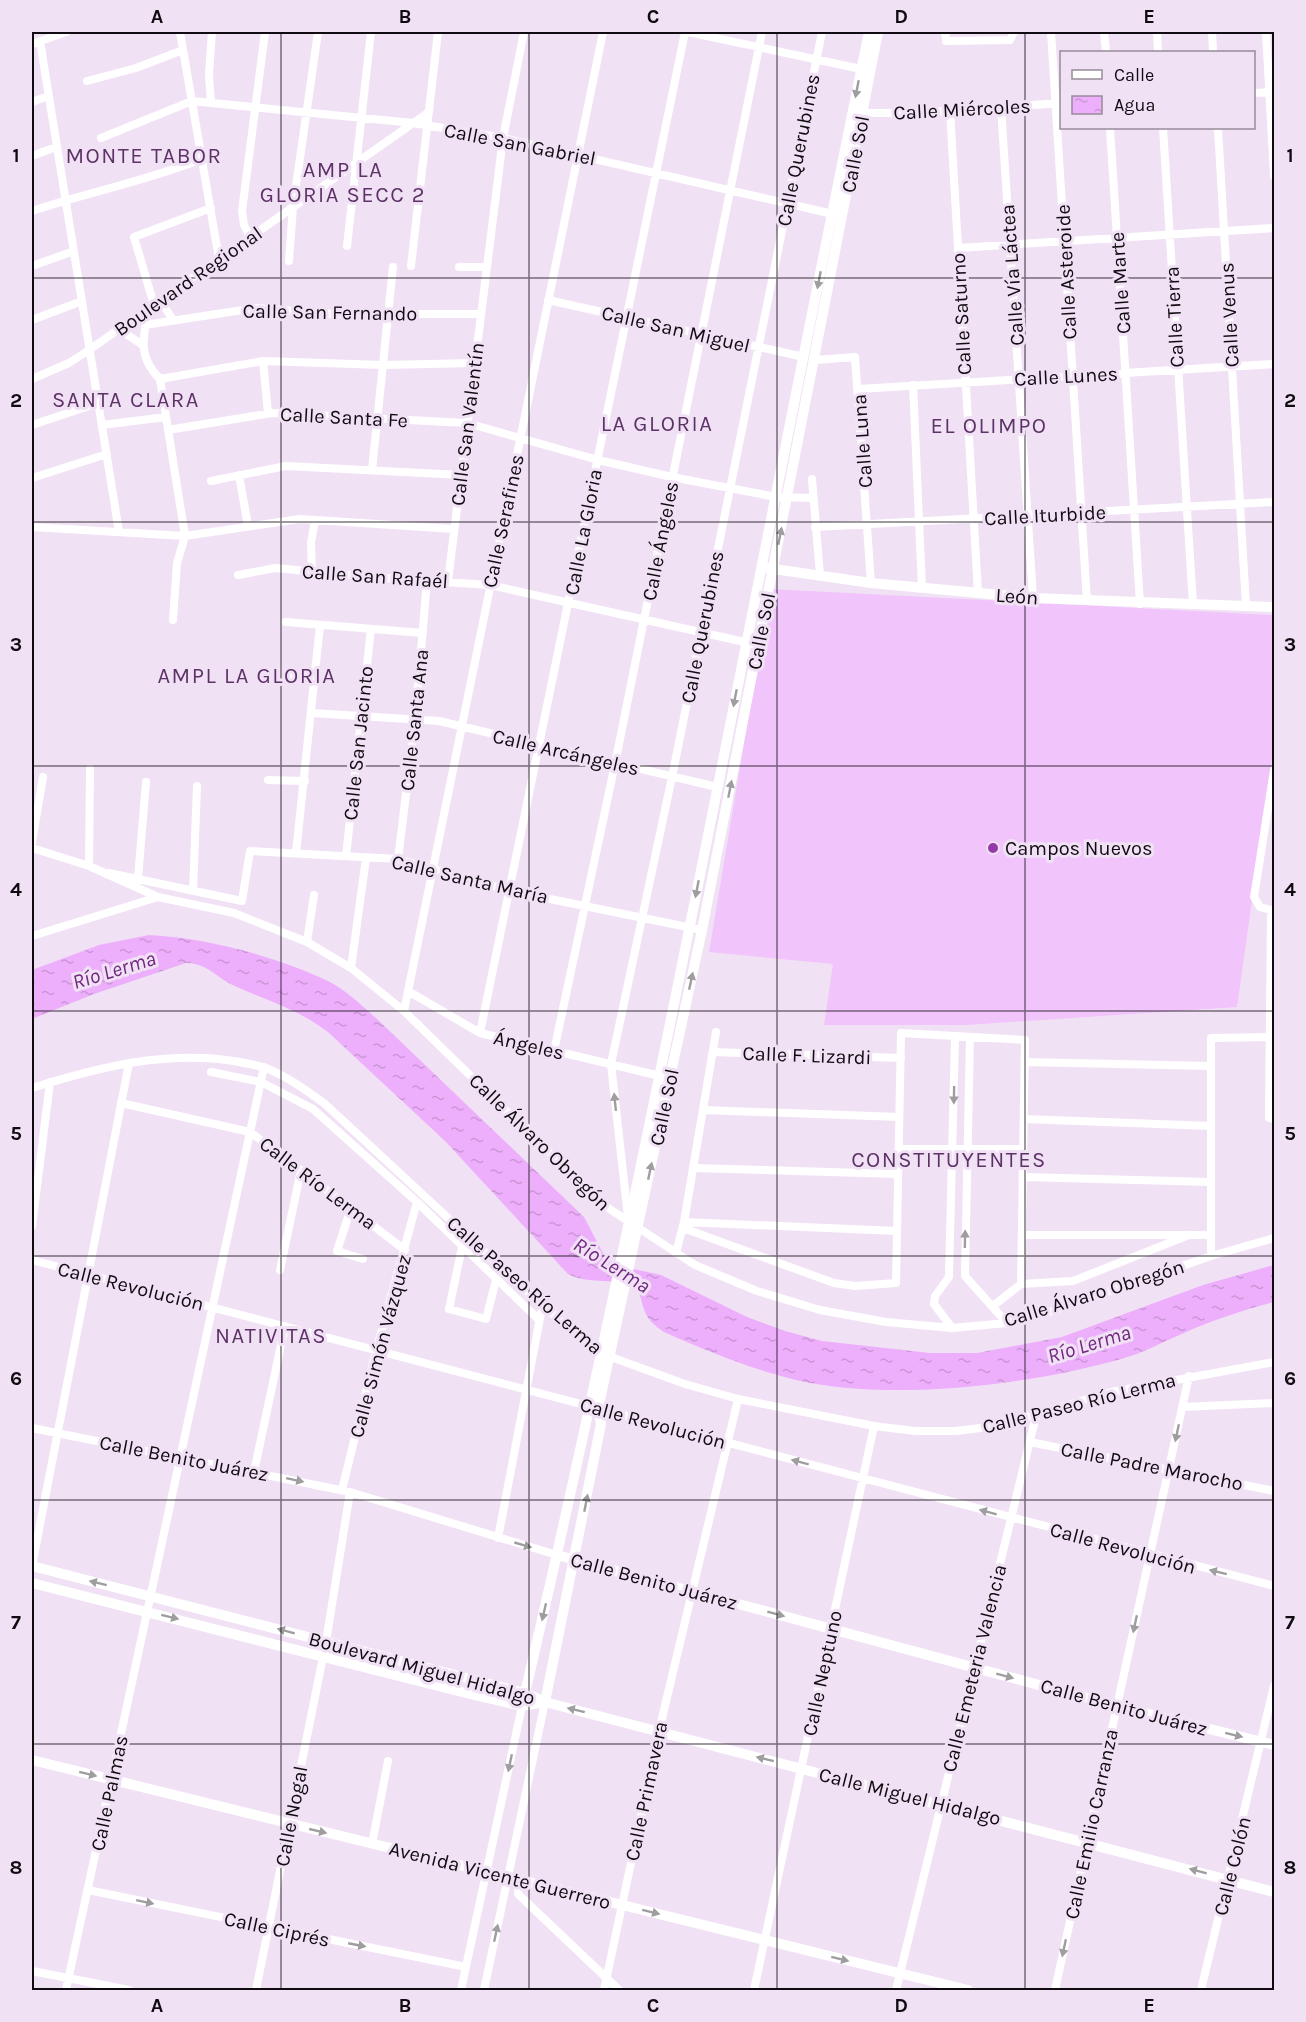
<svg xmlns="http://www.w3.org/2000/svg" width="1306" height="2022" font-family="Karla,sans-serif">
<defs>
<pattern id="water-ripples" width="26" height="14" patternUnits="userSpaceOnUse" patternTransform="scale(1.5)"><rect width="26" height="14" fill="#edaffb"/><path d="M2 4q2-2 4 0t4 0M15 11q2-2 4 0t4 0" fill="none" stroke="#ca95d6"/></pattern>
</defs>
<rect width="100%" height="100%" fill="#f1e1f5"/>
<!-- grass -->
<path fill="#f1c4fb" d="M770 589 1274 615V744L1237 1007 967 1025H824L833 964 709 952Z"/>
<!-- water -->
<path fill="url(#water-ripples)" d="M149 935C208 938 274 956 328 981 346 990 361 1005 376 1018L584 1217 605 1257 615 1265 661 1275 747 1317 785 1331 822 1341 930 1353H977L1062 1337 1203 1285 1274 1265V1302C1244 1310 1213 1320 1184 1333 1163 1342 1143 1353 1121 1359 1030 1385 889 1402 796 1380 751 1369 707 1351 664 1332 642 1317 646 1312 638 1290 617 1275 590 1286 568 1274L445 1141 328 1032C296 1008 270 1002 235 986 216 978 208 963 186 963L94 994 32 1019V970L99 945Z"/>
<g fill="none" stroke-linecap="round" stroke-linejoin="round">
<!-- street -->
<path stroke="#fff" stroke-width="8" d="M180 32 219 259
M688 32 861 69
M945 32 946 41 1010 40 1014 32
M1051 32 1087 601
M1104 32 1106 52
M1157 32 1158 52
M1212 32 1213 52
M1266 32 1274 176
M40 41 119 532
M32 44 66 32
M87 81 136 68 183 50
M1254 93 1273 92
M32 102 48 96
M211 103 209 74 212 32
M1001 107 1033 598
M950 110 978 593
M863 113H915L1062 103
M1110 128 1140 604
M1163 128 1193 605
M1218 128 1246 606
M101 138 192 101 413 123 503 138 837 215
M32 156 56 147
M32 211C89 192 146 181 202 159
M250 237 244 225 242 211 265 32
M347 246 371 32
M958 248 1274 228
M289 261 293 207 318 32
M32 266 74 251
M411 266 438 32
M459 267H486
M160 300 173 320
M548 300 804 357
M154 305 134 237 211 208
M149 308C143 336 137 357 160 379L185 536 177 563 173 620
M32 320 82 301
M145 325 256 308 333 314H480
M119 329 141 344
M815 360 855 357 871 583
M263 361 268 413
M32 379 69 363 89 350 429 112
M160 379 263 361 383 365 474 363
M913 385 922 588
M858 389 1274 364
M32 425 98 403
M102 425 166 417
M168 430 272 413 467 423 598 460 672 477 776 497 813 498
M372 470 393 267
M239 475 248 526
M32 478 107 454
M812 479 820 575
M211 481 286 466 461 475
M32 527 185 536 300 519 454 529
M815 527 1274 502
M312 572 311 543 315 520
M238 575 275 568 369 577 490 585 758 645
M448 581 503 138 524 32
M286 622 423 633
M291 677 315 680
M312 713 439 721 717 787
M1274 770 1254 897 1260 907 1274 911
M268 780 305 781
M32 842 43 777
M32 848 89 866 158 897
M296 853 320 625
M346 856 371 629
M398 859 415 721 427 581
M89 866 90 769
M109 873 242 901 250 851 398 859 511 891 702 930
M138 878 146 782
M193 891 197 786
M1271 910 1269 1118 1274 1119
M32 936 158 897 234 913 307 942 351 968 404 1011 602 1204 695 1265 757 1291 820 1310 886 1322 952 1328 1007 1323 1052 1311 1211 1256 1274 1238
M307 942 314 895
M351 968 366 858
M408 991 480 1033 660 1076
M404 1011 603 32
M480 1033 685 32
M970 1037 965 1276 1007 1323
M554 1051 615 764 762 32
M713 1052 901 1058
M1025 1062 1211 1066
M211 1072 261 1082 313 1109 417 1202 539 1320
M32 1088C99 1067 169 1049 240 1062 248 1064 258 1065 266 1068 288 1077 306 1090 325 1104L542 1305 600 1353 685 1384 738 1399 874 1426 915 1431H956L996 1426 1111 1392 1274 1362
M121 1103 250 1132 405 1250
M703 1110 899 1117
M1024 1119 1211 1126
M899 1149H1023
M693 1168 898 1174
M1023 1177 1211 1182
M351 1208 337 1251 363 1259
M628 1217 611 1064 672 777 822 32
M684 1222 897 1231
M32 1226 50 1082
M683 1228 834 1283 855 1286 896 1283 901 1033 1025 1040 1021 1284
M1022 1235H1211
M462 1247 449 1309 486 1319 496 1280
M676 1253 684 1222 716 1032
M1211 1256V1038L1270 1037
M32 1260 1274 1586
M280 1270 301 1170
M993 1306 1021 1284 1073 1281 1189 1235
M952 1328 934 1304 935 1296 949 1277 955 1036
M1182 1407 1274 1403
M32 1428 350 1492 557 1555
M1030 1442 1274 1491
M254 1472 285 1326
M342 1490 376 1351 417 1202
M498 1538 541 1313
M32 1566 129 1063
M372 1844 388 1761
M519 1880 518 1894 619 1990
M88 1890 466 1967
M32 1971 129 1990
M66 1990 264 1067
M256 1990 326 1642 350 1492
M461 1990 522 1706
M484 1990 545 1702
M604 1990 659 1731 738 1399
M754 1990 874 1426
M896 1990 1036 1416
M1055 1990 1189 1376
M1201 1990 1274 1686"/>
<!-- secondary -->
<path stroke="#fff" stroke-width="10" d="M767 568 871 583 1033 598 1274 607
M557 1555 1117 1706 1274 1745
M32 1566 525 1693 545 1702 1274 1892
M32 1583 470 1694 522 1706 545 1702
M545 1702 601 1424 598 1409 702 930 878 32
M522 1706C652 1151 754 590 869 32
M32 1760 968 1990"/>
</g>
<!-- one-way arrows -->
<defs><path id="oneway-solid" d="M-6-.8H1V-3.2L6.5 0L1 3.2V.8H-6Z" transform="scale(1.5)"/></defs>
<g fill="#9f9da0">
<use href="#oneway-solid" transform="translate(857 89) rotate(101)"/>
<use href="#oneway-solid" transform="translate(819 280) rotate(101)"/>
<use href="#oneway-solid" transform="translate(780 536) rotate(-79)"/>
<use href="#oneway-solid" transform="translate(735 698) rotate(101)"/>
<use href="#oneway-solid" transform="translate(730 789) rotate(-79)"/>
<use href="#oneway-solid" transform="translate(697 889) rotate(101)"/>
<use href="#oneway-solid" transform="translate(691 981) rotate(-78)"/>
<use href="#oneway-solid" transform="translate(954 1095) rotate(91)"/>
<use href="#oneway-solid" transform="translate(615 1102) rotate(-96)"/>
<use href="#oneway-solid" transform="translate(650 1171) rotate(-78)"/>
<use href="#oneway-solid" transform="translate(965 1239) rotate(-89)"/>
<use href="#oneway-solid" transform="translate(1177 1433) rotate(102)"/>
<use href="#oneway-solid" transform="translate(800 1462) rotate(-165)"/>
<use href="#oneway-solid" transform="translate(295 1480) rotate(12)"/>
<use href="#oneway-solid" transform="translate(586 1503) rotate(-79)"/>
<use href="#oneway-solid" transform="translate(988 1512) rotate(-165)"/>
<use href="#oneway-solid" transform="translate(523 1545) rotate(16)"/>
<use href="#oneway-solid" transform="translate(1218 1572) rotate(-166)"/>
<use href="#oneway-solid" transform="translate(98 1583) rotate(-166)"/>
<use href="#oneway-solid" transform="translate(544 1612) rotate(103)"/>
<use href="#oneway-solid" transform="translate(776 1614) rotate(15)"/>
<use href="#oneway-solid" transform="translate(170 1617) rotate(14)"/>
<use href="#oneway-solid" transform="translate(1135 1624) rotate(102)"/>
<use href="#oneway-solid" transform="translate(286 1631) rotate(-165)"/>
<use href="#oneway-solid" transform="translate(1005 1676) rotate(15)"/>
<use href="#oneway-solid" transform="translate(576 1710) rotate(-166)"/>
<use href="#oneway-solid" transform="translate(1234 1735) rotate(14)"/>
<use href="#oneway-solid" transform="translate(765 1759) rotate(-166)"/>
<use href="#oneway-solid" transform="translate(510 1763) rotate(102)"/>
<use href="#oneway-solid" transform="translate(88 1774) rotate(14)"/>
<use href="#oneway-solid" transform="translate(318 1831) rotate(13)"/>
<use href="#oneway-solid" transform="translate(1198 1871) rotate(-165)"/>
<use href="#oneway-solid" transform="translate(145 1902) rotate(12)"/>
<use href="#oneway-solid" transform="translate(651 1912) rotate(14)"/>
<use href="#oneway-solid" transform="translate(496 1933) rotate(-78)"/>
<use href="#oneway-solid" transform="translate(357 1945) rotate(11)"/>
<use href="#oneway-solid" transform="translate(1064 1948) rotate(102)"/>
<use href="#oneway-solid" transform="translate(840 1959) rotate(14)"/>
</g>
<!-- grid -->
<path fill="none" stroke="#100b11" stroke-width="1.5" stroke-opacity="0.55" d="M281 32V1990M529 32V1990M777 32V1990M1025 32V1990M32 278H1274M32 522H1274M32 766H1274M32 1011H1274M32 1256H1274M32 1500H1274M32 1744H1274"/>
<!-- markers -->
<circle fill="#943ba7" stroke="#f1e1f5" stroke-width="2" cx="993" cy="848" r="6"/>
<g text-anchor="middle" stroke-width="6" stroke-linejoin="round" paint-order="stroke">
<!-- street labels -->
<g font-size="20" fill="#100b11" stroke="#f1e1f5">
<text transform="translate(962 109) rotate(-3)" y="7">Calle Miércoles</text>
<text transform="translate(520 144) rotate(11)" y="7">Calle San Gabriel</text>
<text transform="translate(798 150) rotate(-79)" y="7">Calle Querubines</text>
<text transform="translate(855 154) rotate(-79)" y="7">Calle Sol</text>
<text transform="translate(1066 272) rotate(-93)" y="7">Calle Asteroide</text>
<text transform="translate(1012 275) rotate(-94)" y="7">Calle Vía Láctea</text>
<text transform="translate(188 281) rotate(-35)" y="7">Boulevard Regional</text>
<text transform="translate(1120 283) rotate(-94)" y="7">Calle Marte</text>
<text transform="translate(330 312) rotate(1)" y="7">Calle San Fernando</text>
<text transform="translate(961 314) rotate(-93)" y="7">Calle Saturno</text>
<text transform="translate(1229 315) rotate(-93)" y="7">Calle Venus</text>
<text transform="translate(1174 317) rotate(-93)" y="7">Calle Tierra</text>
<text transform="translate(676 329) rotate(13)" y="7">Calle San Miguel</text>
<text transform="translate(1066 376) rotate(-3)" y="7">Calle Lunes</text>
<text transform="translate(344 417) rotate(3)" y="7">Calle Santa Fe</text>
<text transform="translate(467 424) rotate(-83)" y="7">Calle San Valentín</text>
<text transform="translate(862 441) rotate(-94)" y="7">Calle Luna</text>
<text transform="translate(1045 515) rotate(-3)" y="7">Calle Iturbide</text>
<text transform="translate(503 521) rotate(-78)" y="7">Calle Serafines</text>
<text transform="translate(583 532) rotate(-79)" y="7">Calle La Gloria</text>
<text transform="translate(660 541) rotate(-79)" y="7">Calle Ángeles</text>
<text transform="translate(375 576) rotate(4)" y="7">Calle San Rafaél</text>
<text transform="translate(1017 596) rotate(4)" y="7">León</text>
<text transform="translate(702 627) rotate(-79)" y="7">Calle Querubines</text>
<text transform="translate(761 631) rotate(-79)" y="7">Calle Sol</text>
<text transform="translate(414 720) rotate(-84)" y="7">Calle Santa Ana</text>
<text transform="translate(358 743) rotate(-84)" y="7">Calle San Jacinto</text>
<text transform="translate(566 752) rotate(13)" y="7">Calle Arcángeles</text>
<text transform="translate(470 879) rotate(13)" y="7">Calle Santa María</text>
<text transform="translate(529 1045) rotate(13)" y="7">Ángeles</text>
<text transform="translate(807 1055) rotate(2)" y="7">Calle F. Lizardi</text>
<text transform="translate(664 1107) rotate(-78)" y="7">Calle Sol</text>
<text transform="translate(540 1142) rotate(44)" y="7">Calle Álvaro Obregón</text>
<text transform="translate(318 1183) rotate(37)" y="7">Calle Río Lerma</text>
<text transform="translate(525 1285) rotate(41)" y="7">Calle Paseo Río Lerma</text>
<text transform="translate(131 1286) rotate(14)" y="7">Calle Revolución</text>
<text transform="translate(1094 1293) rotate(-17)" y="7">Calle Álvaro Obregón</text>
<text transform="translate(380 1346) rotate(-75)" y="7">Calle Simón Vázquez</text>
<text transform="translate(1079 1403) rotate(-14)" y="7">Calle Paseo Río Lerma</text>
<text transform="translate(653 1423) rotate(15)" y="7">Calle Revolución</text>
<text transform="translate(184 1458) rotate(11)" y="7">Calle Benito Juárez</text>
<text transform="translate(1152 1466) rotate(11)" y="7">Calle Padre Marocho</text>
<text transform="translate(1123 1548) rotate(15)" y="7">Calle Revolución</text>
<text transform="translate(654 1581) rotate(15)" y="7">Calle Benito Juárez</text>
<text transform="translate(422 1668) rotate(15)" y="7">Boulevard Miguel Hidalgo</text>
<text transform="translate(974 1668) rotate(-76)" y="7">Calle Emeteria Valencia</text>
<text transform="translate(822 1673) rotate(-78)" y="7">Calle Neptuno</text>
<text transform="translate(1124 1707) rotate(15)" y="7">Calle Benito Juárez</text>
<text transform="translate(646 1791) rotate(-78)" y="7">Calle Primavera</text>
<text transform="translate(109 1793) rotate(-78)" y="7">Calle Palmas</text>
<text transform="translate(910 1796) rotate(14)" y="7">Calle Miguel Hidalgo</text>
<text transform="translate(291 1816) rotate(-79)" y="7">Calle Nogal</text>
<text transform="translate(1091 1824) rotate(-78)" y="7">Calle Emilio Carranza</text>
<text transform="translate(1232 1866) rotate(-76)" y="7">Calle Colón</text>
<text transform="translate(500 1875) rotate(14)" y="7">Avenida Vicente Guerrero</text>
<text transform="translate(277 1929) rotate(12)" y="7">Calle Ciprés</text>
</g>
<!-- poi labels -->
<g font-size="20" fill="#100b11" stroke="#f1e1f5" text-anchor="start">
<text x="1005" y="855">Campos Nuevos</text>
</g>
<!-- water labels -->
<g font-size="21" font-style="italic" fill="#6f267e" stroke="#f1e1f5">
<text transform="translate(114 970) rotate(-17)" y="7">Río Lerma</text>
<text transform="translate(612 1265) rotate(32)" y="7">Río Lerma</text>
<text transform="translate(1089 1344) rotate(-17)" y="7">Río Lerma</text>
</g>
<!-- quarter labels -->
<g font-size="22" letter-spacing="1.5" fill="#5d3267" stroke="#f1e1f5">
<text x="144" y="163">MONTE TABOR</text>
<text x="343" y="177">AMP LA<tspan x="343" dy="25">GLORIA SECC 2</tspan></text>
<text x="126" y="407">SANTA CLARA</text>
<text x="657" y="431">LA GLORIA</text>
<text x="989" y="433">EL OLIMPO</text>
<text x="247" y="683">AMPL LA GLORIA</text>
<text x="949" y="1167">CONSTITUYENTES</text>
<text x="271" y="1343">NATIVITAS</text>
</g>
</g>
<!-- border -->
<rect width="1306" height="2022" fill="none" stroke="#f1e1f5" stroke-width="66"/>
<!-- legend -->
<rect x="1060" y="51" width="195" height="78" fill="#f1e1f5" stroke="#978b9a" stroke-width="1.5"/>
<rect x="1072" y="70" width="30" height="9" fill="#ffffff" stroke="#978b9a" stroke-width="1.5"/>
<text x="1114" y="81" font-size="18" fill="#100b11">Calle</text>
<rect x="1072" y="96" width="30" height="18" fill="url(#water-ripples)" stroke="#978b9a" stroke-width="1.5"/>
<text x="1114" y="111" font-size="18" fill="#100b11">Agua</text>
<rect x="33" y="33" width="1240" height="1956" fill="none" stroke="#100b11" stroke-width="2"/>
<g font-size="20" text-anchor="middle" font-weight="bold" fill="#100b11">
<text x="157" y="23">A</text>
<text x="405" y="23">B</text>
<text x="653" y="23">C</text>
<text x="901" y="23">D</text>
<text x="1149" y="23">E</text>
<text x="16" y="162">1</text>
<text x="1290" y="162">1</text>
<text x="16" y="407">2</text>
<text x="1290" y="407">2</text>
<text x="16" y="651">3</text>
<text x="1290" y="651">3</text>
<text x="16" y="896">4</text>
<text x="1290" y="896">4</text>
<text x="16" y="1140">5</text>
<text x="1290" y="1140">5</text>
<text x="16" y="1385">6</text>
<text x="1290" y="1385">6</text>
<text x="16" y="1629">7</text>
<text x="1290" y="1629">7</text>
<text x="16" y="1874">8</text>
<text x="1290" y="1874">8</text>
<text x="157" y="2012">A</text>
<text x="405" y="2012">B</text>
<text x="653" y="2012">C</text>
<text x="901" y="2012">D</text>
<text x="1149" y="2012">E</text>
</g>
</svg>
